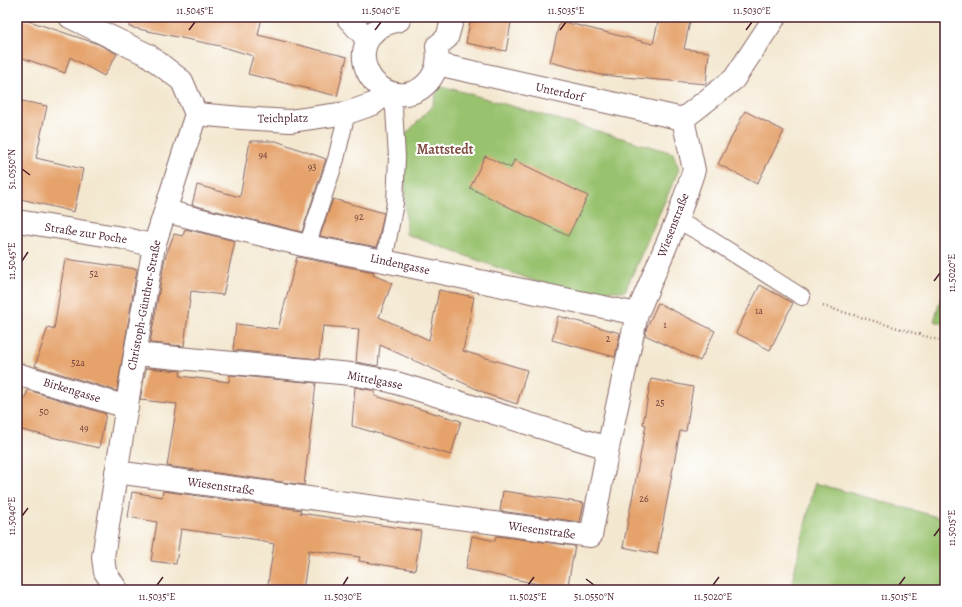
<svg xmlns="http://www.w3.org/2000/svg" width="962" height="607" font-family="Alegreya,serif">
<rect width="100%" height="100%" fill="#fff"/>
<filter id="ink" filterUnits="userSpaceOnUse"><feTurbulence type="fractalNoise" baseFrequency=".025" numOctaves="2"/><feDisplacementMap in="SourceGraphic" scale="8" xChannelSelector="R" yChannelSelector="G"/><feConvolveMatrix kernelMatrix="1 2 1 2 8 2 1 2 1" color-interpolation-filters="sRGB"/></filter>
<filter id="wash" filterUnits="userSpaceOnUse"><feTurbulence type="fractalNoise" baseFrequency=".012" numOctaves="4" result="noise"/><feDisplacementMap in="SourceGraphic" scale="16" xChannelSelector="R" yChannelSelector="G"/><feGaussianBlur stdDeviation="0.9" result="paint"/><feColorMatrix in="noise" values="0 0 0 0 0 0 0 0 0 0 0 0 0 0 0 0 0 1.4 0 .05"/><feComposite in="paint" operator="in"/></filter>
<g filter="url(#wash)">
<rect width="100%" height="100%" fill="#f3e7cf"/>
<!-- green -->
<path fill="#99c26e" stroke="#72704c" d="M439 85 673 153 679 169 625 291H562L406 234 404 136 432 107Z
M945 285V324L934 321Z
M815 483 945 519V590H790Z"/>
<g id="blocks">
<!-- building -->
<path fill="#e5a26b" d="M17 17 98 44 117 54 104 76 70 57 65 73 17 56Z
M130 17H262L258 35 347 57 337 96 248 74 253 56 220 46 129 27Z
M471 17H512L506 51 466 43Z
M659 17H691L684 49 709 52 706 84 601 75 550 62 560 21 653 44Z
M17 100 47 106 36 158 83 169 74 212 17 198Z
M745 111 784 131 757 184 718 164Z
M250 141H276L326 159 302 232 192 205 197 185 240 197Z
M485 156 511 168 514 160 588 196 568 236 470 188Z
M333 199 384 213 377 247 320 236Z
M185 229 235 241 223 295 191 291 184 346 150 343 165 258 174 234 183 236Z
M297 257 374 272 373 275 392 283 379 317 429 340 439 290 474 297 463 351 527 370 517 404 492 396 380 345 378 366 356 362 359 329 323 326 319 359 233 350 236 324 278 329Z
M65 259 137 269 117 391 35 366 48 327 54 329Z
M760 285 793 303 770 350 736 333Z
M658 303 715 331 700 361 645 335 647 327Z
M558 316 620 333 615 357 552 340Z
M146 368 181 371 180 376 229 382 230 375 316 383 304 485 167 466 177 404 140 400Z
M651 379 693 387 686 431H680L657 554 623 547 646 425 643 424Z
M355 387 375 391V396L461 421 451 455 352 426Z
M28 390 106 414 99 448 17 429V396L25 398Z
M163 491 301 510 300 513 421 531 415 570 359 561 360 557 309 550 303 590H267L274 544 259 541V540L181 529 176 564 151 561 157 522 128 517 132 492 162 497Z
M503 491 584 503 580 522 500 511Z
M472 536 495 541 496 536 575 546 567 590 466 569Z"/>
</g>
</g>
<g filter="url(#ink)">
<use href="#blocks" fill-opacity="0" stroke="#856564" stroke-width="1"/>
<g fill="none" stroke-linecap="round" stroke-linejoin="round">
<defs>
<path id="lane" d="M677 220 704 235 802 297
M307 246 336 159 347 113
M384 261 395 203 397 157 394 109 388 92"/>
<path id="street" d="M347 17 368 40
M399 20C391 22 383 24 377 29 348 52 371 98 406 94 413 93 420 90 425 85 437 74 439 61 437 46L447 38 453 17
M196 114 241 118 290 121 347 113 373 104 388 92
M683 119 734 79 775 17
M165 211 307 246 384 261 637 314
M17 221 123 238 154 246
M135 354 351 374 390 381 608 448
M17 374 127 407
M116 472 591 536 608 448 637 314 677 220 694 170 683 119 437 64"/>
<path id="secondary" d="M70 17 148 55 182 81 196 114 154 246 135 354 103 557 105 572 117 590"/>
</defs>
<!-- lane casing -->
<use href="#lane" stroke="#856564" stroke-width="18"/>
<!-- street casing -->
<use href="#street" stroke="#856564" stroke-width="24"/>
<!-- secondary casing -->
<use href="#secondary" stroke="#856564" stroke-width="24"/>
<!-- path -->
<path stroke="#856564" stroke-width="2.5" stroke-dasharray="1 3" stroke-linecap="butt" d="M823 306 945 342"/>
<!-- lane -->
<use href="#lane" stroke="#fff" stroke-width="16"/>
<!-- street -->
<use href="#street" stroke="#fff" stroke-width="22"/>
<!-- secondary -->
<use href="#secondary" stroke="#fff" stroke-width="22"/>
</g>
</g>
<!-- ticks -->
<path fill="none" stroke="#4a1f2b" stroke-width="1.5" d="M189 30 195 22M375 30 381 22M560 30 566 22M746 30 752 22M22 169 30 175M22 261 28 252M934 281 940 273M22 516 28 508M934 536 940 528M586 579 594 585M157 585 163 577M343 585 348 577M528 585 534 577M713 585 719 577M899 585 905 577"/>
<g text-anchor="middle" stroke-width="4" stroke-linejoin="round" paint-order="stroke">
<!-- number labels -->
<g font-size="10" fill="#71403b">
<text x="263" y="158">94</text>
<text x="312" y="170">93</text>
<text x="359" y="220">92</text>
<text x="94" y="277">52</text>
<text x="759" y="314">1a</text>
<text x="665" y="328">1</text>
<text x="608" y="342">2</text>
<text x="78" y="366">52a</text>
<text x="660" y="406">25</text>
<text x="44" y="415">50</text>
<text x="84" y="431">49</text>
<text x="644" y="502">26</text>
</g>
<!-- street labels -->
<g font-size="12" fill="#4a1f2b" stroke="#fff">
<text transform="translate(560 92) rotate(13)" y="4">Unterdorf</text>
<text transform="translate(283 118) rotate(-1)" y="4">Teichplatz</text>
<text transform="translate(673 225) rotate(-69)" y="4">Wiesenstraße</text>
<text transform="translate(86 233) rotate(9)" y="4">Straße zur Poche</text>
<text transform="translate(400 264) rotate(12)" y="4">Lindengasse</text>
<text transform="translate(144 305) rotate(-79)" y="4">Christoph-Günther-Straße</text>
<text transform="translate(375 380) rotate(11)" y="4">Mittelgasse</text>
<text transform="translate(72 390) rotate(17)" y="4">Birkengasse</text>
<text transform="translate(221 486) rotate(8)" y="4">Wiesenstraße</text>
<text transform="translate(542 530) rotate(8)" y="4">Wiesenstraße</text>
</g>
<!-- quarter labels -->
<g font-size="14" font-weight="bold" fill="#804d41" stroke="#fff">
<text x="445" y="154">Mattstedt</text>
</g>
</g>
<!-- margin -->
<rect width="962" height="607" fill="none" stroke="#fff" stroke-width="44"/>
<rect x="22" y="22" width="918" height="563" fill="none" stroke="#4a1f2b" stroke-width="1.5"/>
<g font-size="10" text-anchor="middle" fill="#4a1f2b">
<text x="195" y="14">11.5045°E</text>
<text x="381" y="14">11.5040°E</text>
<text x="566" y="14">11.5035°E</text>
<text x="752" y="14">11.5030°E</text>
<text transform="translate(11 169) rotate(-90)" y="4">51.0550°N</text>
<text transform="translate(11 261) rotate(-90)" y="4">11.5045°E</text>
<text transform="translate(951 273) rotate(-90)" y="4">11.5020°E</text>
<text transform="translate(11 516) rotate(-90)" y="4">11.5040°E</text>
<text transform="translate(951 528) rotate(-90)" y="4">11.5015°E</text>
<text x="157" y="600">11.5035°E</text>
<text x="343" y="600">11.5030°E</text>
<text x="528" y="600">11.5025°E</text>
<text x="594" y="600">51.0550°N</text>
<text x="713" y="600">11.5020°E</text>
<text x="899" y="600">11.5015°E</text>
</g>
</svg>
